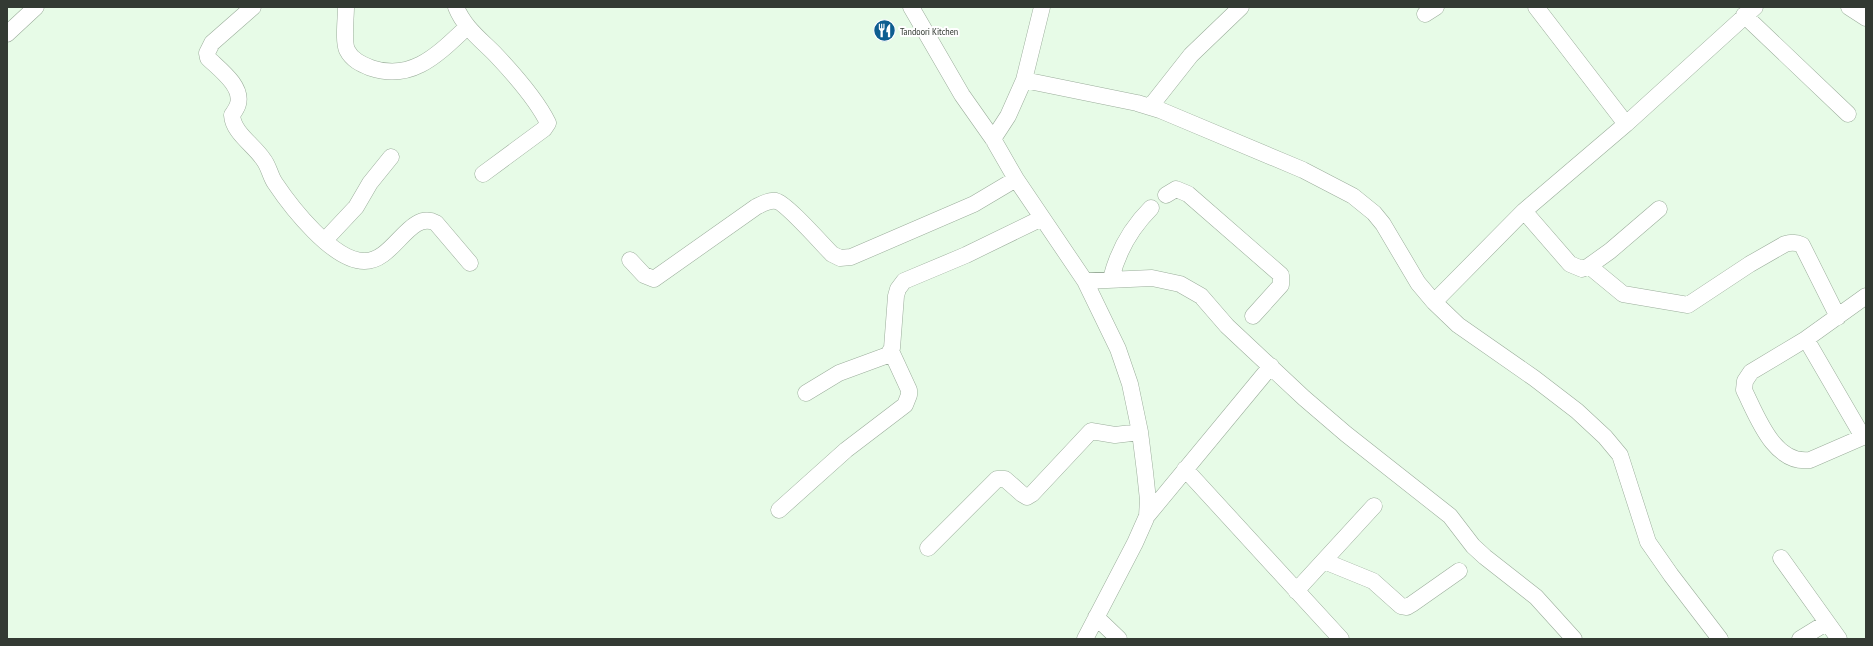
<svg xmlns="http://www.w3.org/2000/svg" width="1873" height="646" font-family="'PT Sans Narrow',sans-serif">
<rect width="100%" height="100%" fill="#e7fbe7"/>
<g fill="none" stroke-linecap="round" stroke-linejoin="round">
<defs>
<path id="minor" d="M253 7 212 43 207 53 208 58C219 69 243 86 238 104 237 108 234 112 232 115 233 133 254 145 263 159 269 166 270 176 275 183 291 207 333 261 364 261 394 262 409 209 436 223L470 263
M346 7C346 18 343 41 347 50 352 60 361 64 371 68 413 82 439 53 467 27
M456 7C464 27 480 39 495 54 512 72 537 100 548 123L544 129 483 174
M911 7 962 95 993 139 1016 179 1085 281 1118 349 1130 384 1140 432 1145 472 1148 500 1147 516 1135 543 1085 639
M1536 7 1626 124
M1849 7 1866 18
M1425 14 1436 7
M1744 15 1848 114
M7 34 36 7
M1024 80 1137 103 1160 110 1303 170 1353 196 1374 213 1383 224 1418 283 1434 302 1458 325 1534 378 1577 411 1605 437 1620 455 1648 542 1671 575 1720 639
M1150 107 1191 55 1241 7
M993 139 1008 116 1024 80 1042 7
M1166 195 1176 189 1188 194 1281 275V285L1253 316
M1524 211 1570 264 1582 269 1589 266 1610 251 1659 209
M325 240 356 207 370 183 391 157
M630 260 644 275 654 279 756 207C762 204 769 200 776 201 786 203 823 245 832 254L840 258 851 257 974 204 1016 179
M1589 266 1623 294 1688 305 1750 264 1785 244C1791 242 1796 242 1802 245L1838 317
M1111 279C1118 250 1131 228 1151 208
M1085 281 1152 278 1180 284 1201 296 1227 326 1304 398 1346 434 1450 516 1473 546 1485 557 1536 597 1574 639
M1434 302 1524 211 1626 124 1755 7
M1806 339 1863 437 1810 460C1774 465 1757 416 1744 390L1745 381 1751 372 1806 339 1866 296
M806 393 839 373 888 355 892 348 896 296 898 289 904 281 966 255 1042 218
M1185 469 1341 639
M779 510 846 450 905 405 909 395V390L891 351
M1147 516 1271 366
M928 548 997 479H1005L1022 494 1027 497 1032 494 1091 431 1115 435 1140 432
M1781 558 1839 639
M1324 561 1373 581 1401 606 1407 607 1412 604 1459 571
M1296 591 1374 506
M1096 617 1119 639
M1800 639 1826 623"/>
</defs>
<!-- minor casing -->
<use href="#minor" stroke="#9bad9b" stroke-width="17"/>
<!-- minor -->
<use href="#minor" stroke="#fff" stroke-width="16"/>
</g>
<!-- icons -->
<defs>
<symbol id="restaurant-disc" viewBox="-11 -11 22 22"><circle r="9.5" fill="#0e5d90" stroke="#fff"/><path d="M-5-6h1v4h1v-4h1v4h1v-4h1v5L-1.5 .5V6h-2V.5L-5-1ZM5-6V6H3V1.5H1.5Q1.5-4 5-6Z" fill="#fff"/></symbol>
</defs>
<g fill-rule="evenodd">
<use href="#restaurant-disc" x="872" y="18" width="25" height="25"/>
</g>
<g text-anchor="middle" stroke-width="4" stroke-linejoin="round" paint-order="stroke">
<!-- poi labels -->
<g font-size="10" fill="#333a33" stroke="#fff" text-anchor="start">
<text x="900" y="35">Tandoori Kitchen</text>
</g>
</g>
<!-- border -->
<rect width="1873" height="646" fill="none" stroke="#333a33" stroke-width="16"/>
</svg>
